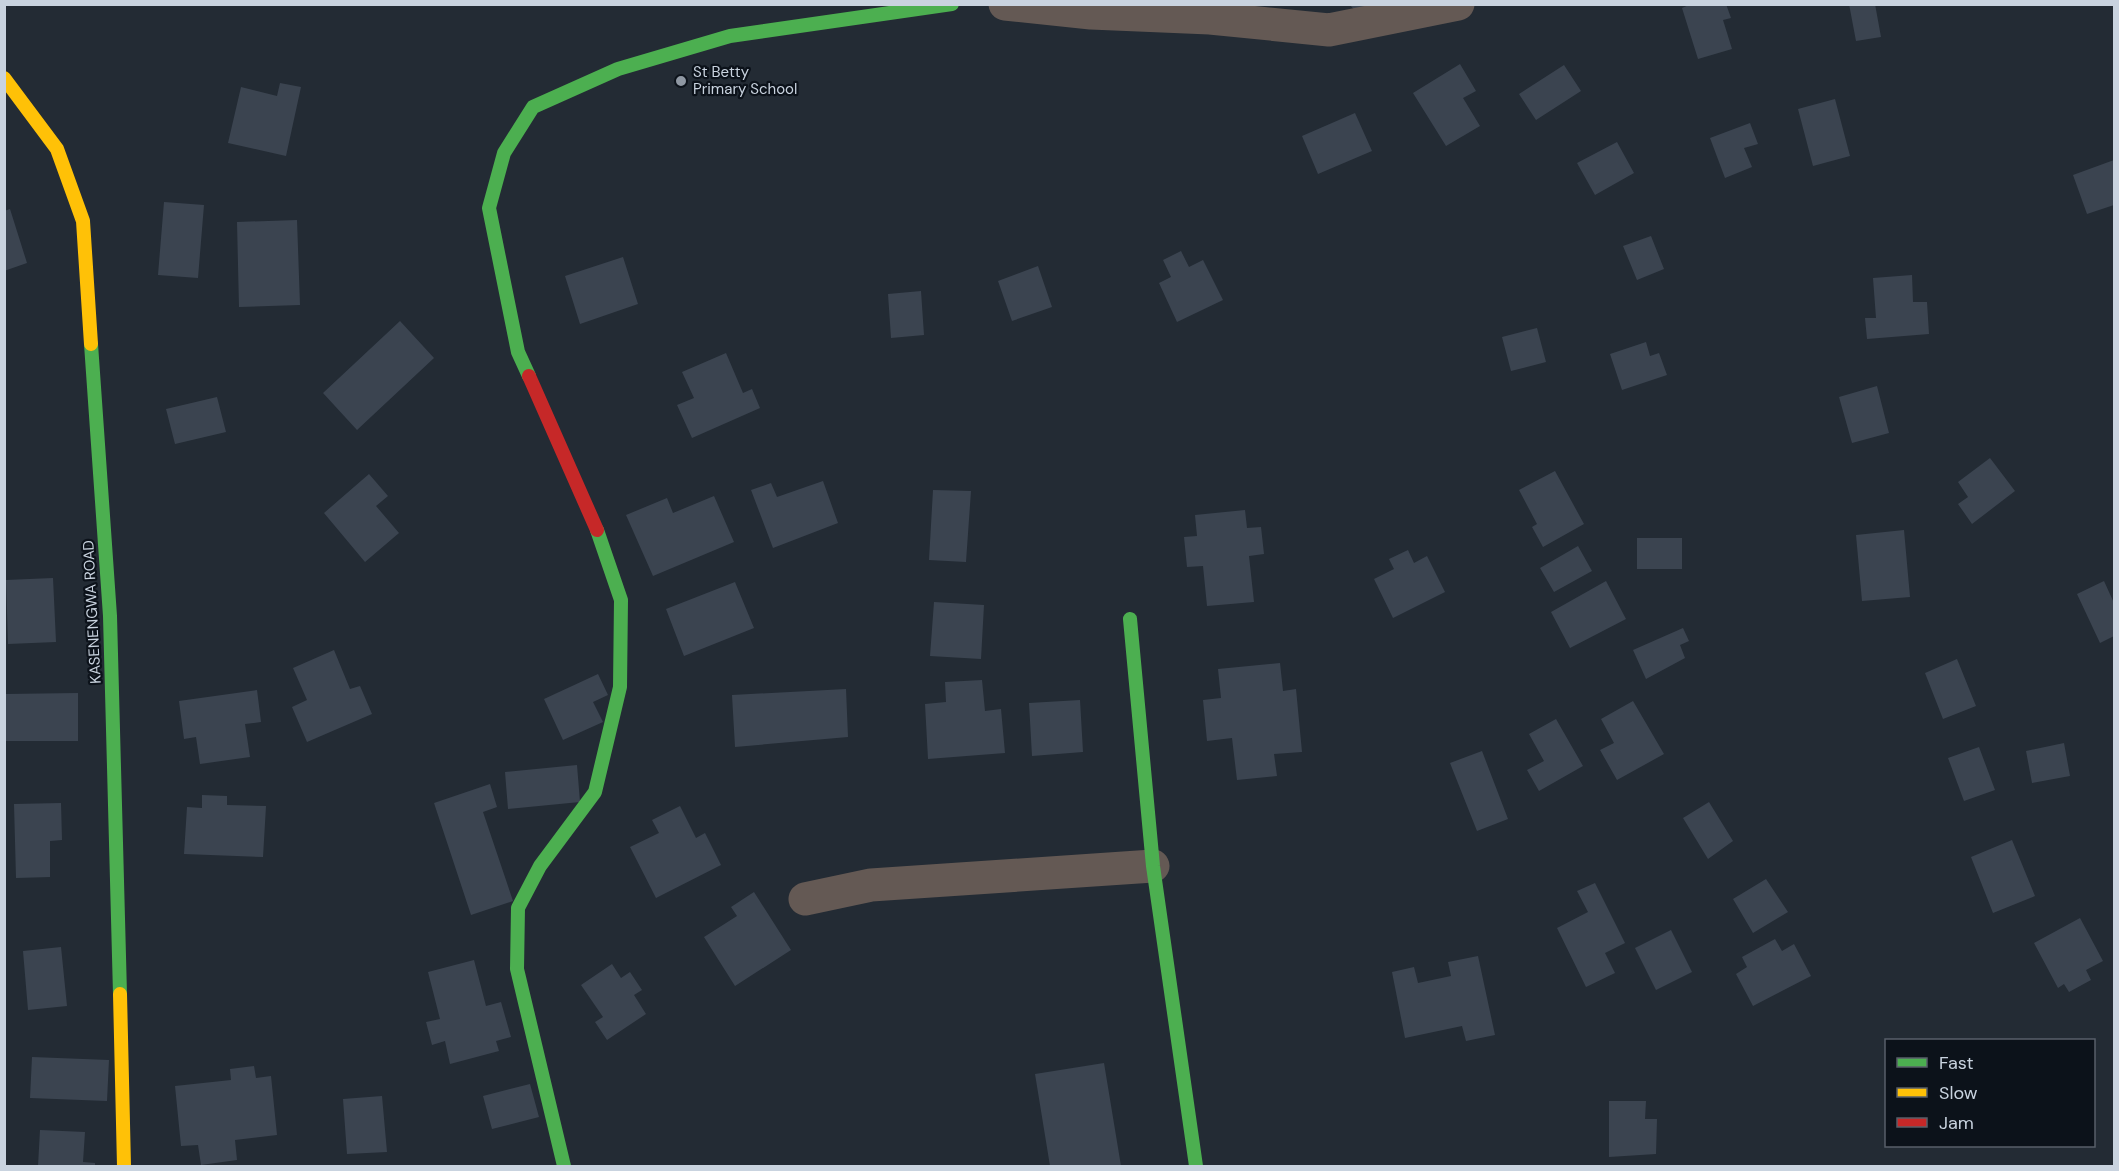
<svg xmlns="http://www.w3.org/2000/svg" width="2119" height="1171" font-family="'DM Sans',sans-serif">
<rect width="100%" height="100%" fill="#232b34"/>
<!-- building -->
<path fill="#3b4450" d="M1349 4H1375L1361 17Z
M1691 4H1726L1731 18 1723 20 1732 49 1698 59 1682 8Z
M1849 4H1875L1881 37 1856 41Z
M1460 64 1476 91 1463 98 1480 126 1446 146 1413 93Z
M1564 65 1581 91 1536 120 1519 94Z
M280 83 301 87 286 156 228 143 241 87 277 96Z
M1835 99 1850 156 1813 166 1798 109Z
M1355 113 1372 151 1318 174 1302 136Z
M1750 123 1758 144 1744 148 1752 167 1725 178 1710 138Z
M1617 142 1634 173 1595 195 1577 163Z
M2114 160V205L2087 214 2073 175Z
M164 202 204 205 198 278 158 275Z
M10 209 27 263 4 271V211Z
M297 220 300 305 239 307 237 222Z
M1651 236 1664 269 1637 280 1623 246Z
M1181 251 1189 267 1203 260 1223 300 1177 322 1159 283 1171 277 1163 260Z
M623 257 638 304 580 324 565 276Z
M1038 266 1052 307 1012 321 998 281Z
M1912 275 1913 302H1927L1929 334 1867 339 1865 318H1876L1873 278Z
M921 291 924 335 891 338 888 294Z
M400 321 434 358 357 430 323 393Z
M1537 328 1546 362 1511 371 1502 337Z
M1646 342 1650 356 1659 353 1667 375 1622 390 1610 354Z
M726 353 743 393 752 389 760 408 692 438 677 405 694 398 682 372Z
M1877 386 1889 433 1852 443 1839 397Z
M217 397 226 432 175 444 166 409Z
M1990 458 2015 491 1972 524 1958 504 1968 497 1958 482Z
M1555 471 1584 524 1543 547 1532 527 1537 524 1519 490Z
M369 474 388 496 376 506 399 533 365 562 324 513Z
M823 481 838 523 773 548 751 490 771 483 777 497Z
M933 490 971 491 966 562 929 560Z
M714 496 734 542 653 576 626 515 667 498 673 513Z
M1245 510 1247 528 1261 527 1264 554 1249 556 1254 602 1207 606 1203 566 1187 567 1184 537 1197 536 1195 515Z
M1904 530 1910 597 1862 601 1856 535Z
M1637 538H1682V569H1637Z
M1578 546 1592 571 1554 592 1540 568Z
M1408 550 1414 563 1427 556 1445 592 1393 618 1374 579 1394 569 1389 559Z
M53 578 56 642 8 644 6 580Z
M1606 581 1626 619 1570 648 1551 612Z
M2104 581 2114 603V636L2100 643 2077 594Z
M735 582 754 628 684 656 666 609Z
M934 602 984 605 981 659 930 656Z
M1683 628 1689 641 1680 645 1685 658 1646 679 1633 650Z
M334 650 350 689 360 686 372 714 307 742 292 707 307 700 293 668Z
M1957 659 1976 706 1943 719 1925 673Z
M1280 663 1283 691 1296 689 1302 752 1274 754 1277 776 1237 780 1232 738 1207 741 1203 700 1221 698 1218 669Z
M598 674 608 695 593 702 603 722 563 740 544 699Z
M982 680 985 711 1001 709 1005 753 928 759 925 704 946 702 945 682Z
M846 689 848 737 735 747 732 695Z
M257 690 261 722 245 724 250 757 200 764 196 737 184 739 179 701Z
M78 693V741H6V694Z
M1080 700 1083 752 1032 756 1029 703Z
M1633 701 1664 754 1617 780 1600 750 1614 743 1601 719Z
M1556 719 1583 766 1539 791 1527 770 1544 761 1529 734Z
M2064 743 2070 776 2032 783 2026 751Z
M1979 747 1995 790 1964 801 1948 758Z
M1482 751 1508 819 1477 831 1450 763Z
M577 765 580 802 508 809 505 772Z
M490 784 497 807 483 812 513 901 471 915 434 803Z
M202 795 227 796V805L266 806 263 857 184 854 187 807 202 808Z
M1709 802 1733 841 1708 859 1683 818Z
M61 803 62 840 50 841V877L16 878 14 804Z
M680 806 696 838 705 833 721 865 656 898 630 847 659 833 652 820Z
M2012 840 2035 896 1993 913 1971 857Z
M1766 879 1788 912 1753 933 1733 899Z
M1595 883 1625 943 1605 953 1615 973 1586 987 1557 928 1588 912 1577 891Z
M754 892 791 950 735 986 704 937 737 916 731 907Z
M2080 918 2103 961 2086 970 2091 980 2069 992 2064 984 2058 988 2034 943Z
M1671 930 1692 972 1656 990 1635 948Z
M1775 939 1782 951 1794 944 1811 976 1753 1006 1736 974 1747 967 1742 957Z
M61 947 67 1006 28 1010 23 951Z
M1478 956 1495 1035 1466 1041 1462 1026 1405 1038 1392 972 1414 967 1418 983 1451 976 1448 962Z
M474 960 486 1006 501 1002 511 1037 496 1041 499 1051 450 1064 445 1041 432 1045 426 1022 440 1019 428 972Z
M612 964 621 978 630 972 642 990 634 995 646 1014 607 1040 595 1022 603 1017 581 985Z
M32 1057 109 1060 107 1101 30 1098Z
M1104 1063 1121 1166H1050L1035 1074Z
M254 1066 256 1078 271 1076 277 1135 235 1140 237 1160 201 1165 198 1145 181 1146 175 1086 231 1080 230 1069Z
M530 1084 539 1117 492 1129 483 1096Z
M382 1096 387 1152 347 1154 343 1099Z
M1609 1101H1646L1645 1119H1657L1656 1154 1609 1157Z
M40 1130 85 1132 83 1162 95 1163V1166H38Z"/>
<g fill="none" stroke-linecap="round" stroke-linejoin="round">
<!-- street -->
<path stroke="#645954" stroke-width="33" d="M1005 4 1091 13 1210 18 1329 30 1458 4
M805 899 871 885 1153 866"/>
<!-- fast -->
<path stroke="#4caf50" stroke-width="14" d="M91 344 110 616 120 994
M529 376 518 352 489 208 504 153 533 107 618 69 730 36 952 4
M1130 619 1153 866 1196 1166
M564 1166 517 969 518 908 540 866 595 792 620 687 621 600 597 530"/>
<!-- slow -->
<path stroke="#ffc107" stroke-width="14" d="M4 78 57 149 83 221 91 344
M120 994 124 1166"/>
<!-- jam -->
<path stroke="#c62828" stroke-width="14" d="M529 376 597 530"/>
</g>
<!-- markers -->
<circle fill="#8f98a3" stroke="#0c121a" stroke-width="2" cx="681" cy="81" r="6"/>
<g text-anchor="middle" stroke-width="4.5" stroke-linejoin="round" paint-order="stroke">
<!-- poi labels -->
<g font-size="15" fill="#c9d3df" stroke="#0c121a" text-anchor="start">
<text x="693" y="77">St Betty<tspan x="693" dy="17">Primary School</tspan></text>
</g>
<!-- street labels -->
<g font-size="15" fill="#c9d3df" stroke="#0c121a">
<text transform="translate(92 612) rotate(-93)" y="5">KASENENGWA ROAD</text>
</g>
</g>
<!-- border -->
<rect width="2119" height="1171" fill="none" stroke="#c9d3df" stroke-width="12"/>
<!-- legend -->
<rect x="1885" y="1039" width="210" height="108" fill="#0c121a" stroke="#585f69" stroke-width="1.5"/>
<rect x="1897" y="1058" width="30" height="9" fill="#4caf50" stroke="#585f69" stroke-width="1.5"/>
<text x="1939" y="1069" font-size="18" fill="#c9d3df">Fast</text>
<rect x="1897" y="1088" width="30" height="9" fill="#ffc107" stroke="#585f69" stroke-width="1.5"/>
<text x="1939" y="1099" font-size="18" fill="#c9d3df">Slow</text>
<rect x="1897" y="1118" width="30" height="9" fill="#c62828" stroke="#585f69" stroke-width="1.5"/>
<text x="1939" y="1129" font-size="18" fill="#c9d3df">Jam</text>
</svg>
